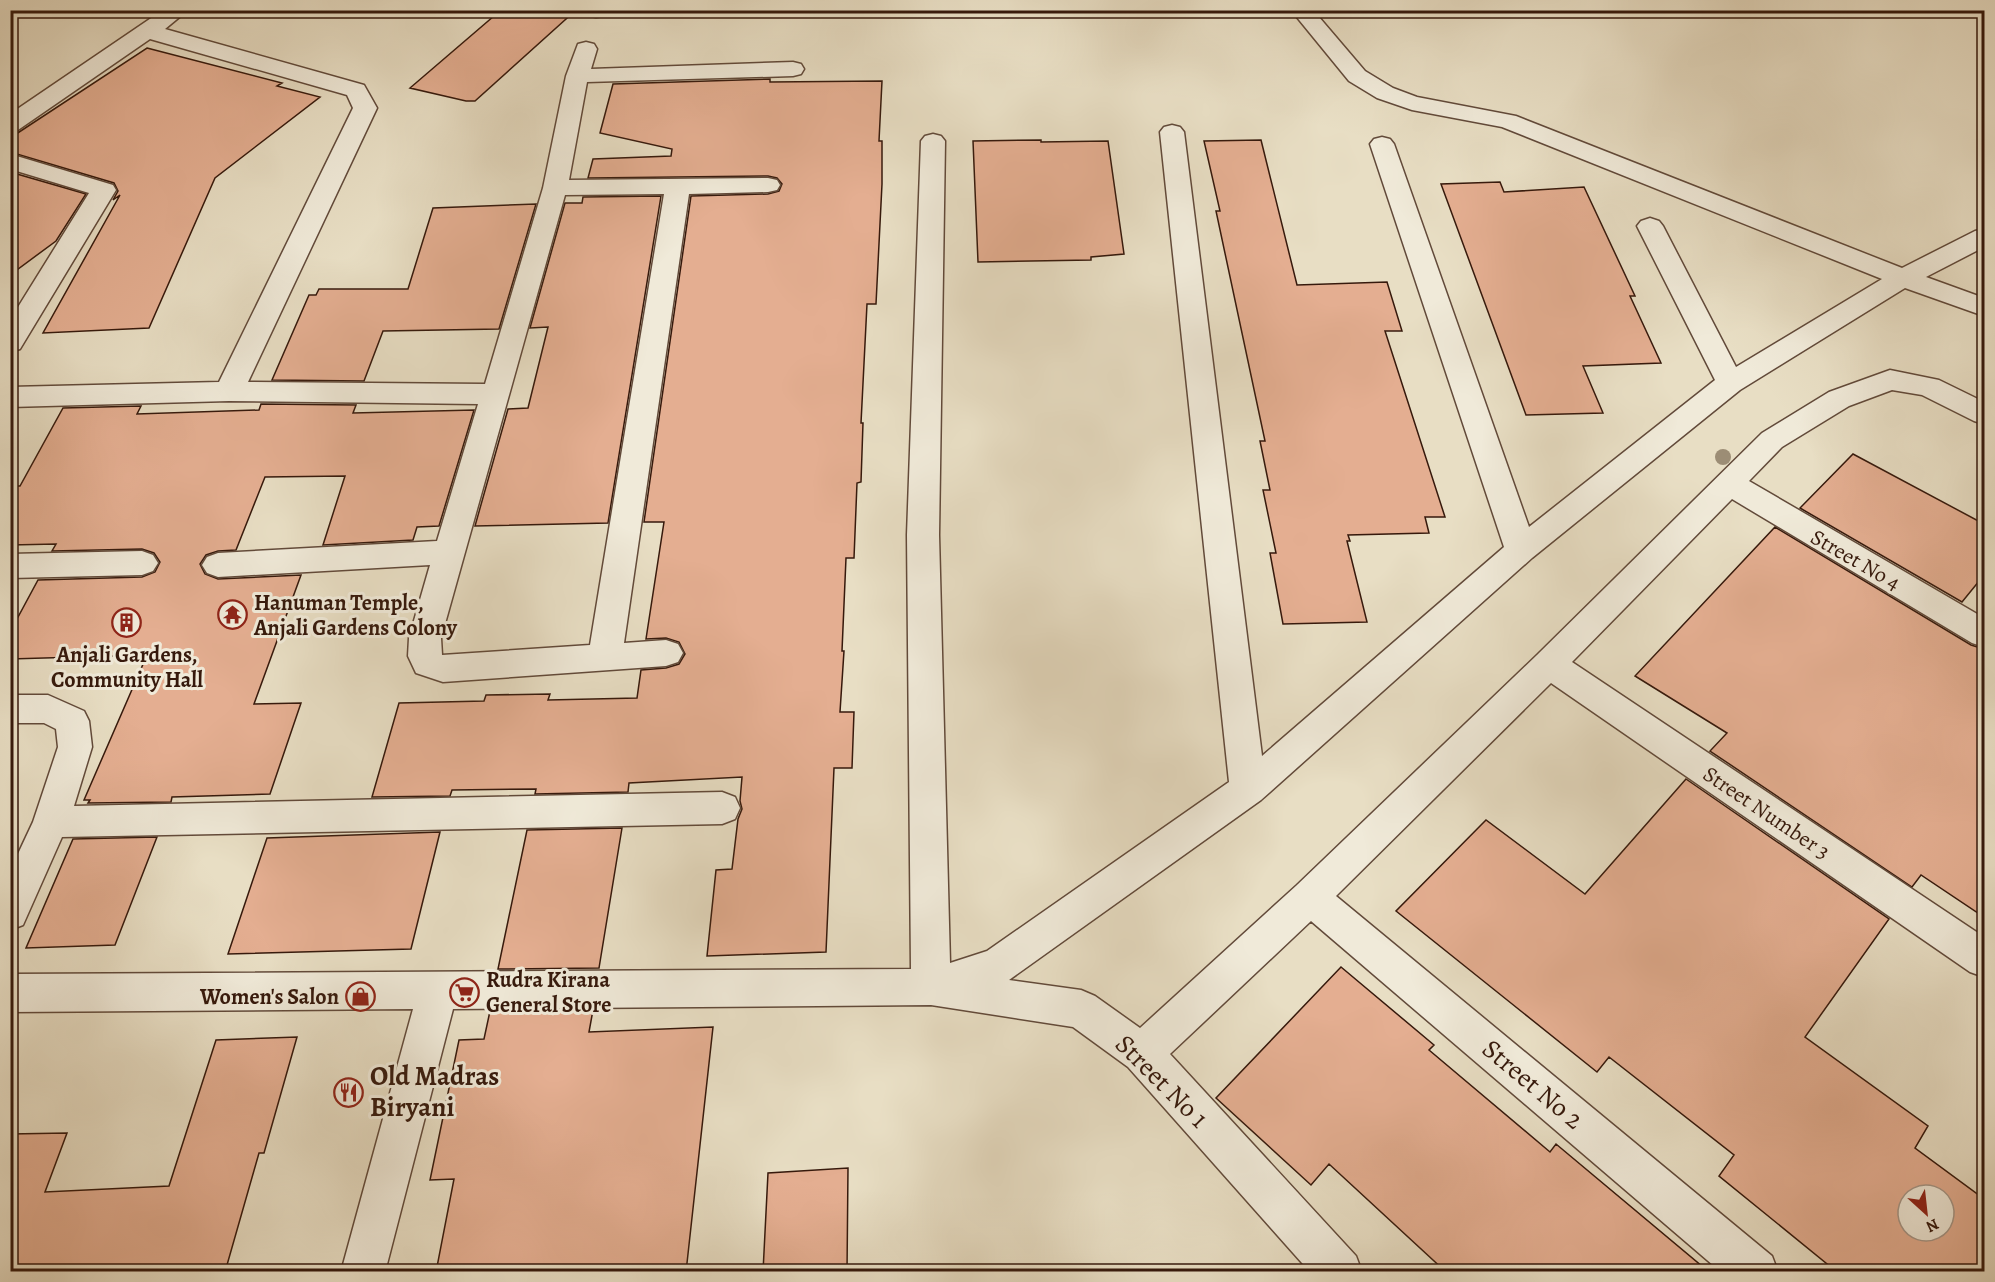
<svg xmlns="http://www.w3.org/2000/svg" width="1995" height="1282" font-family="Alegreya,serif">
<rect width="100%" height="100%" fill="#e8dec4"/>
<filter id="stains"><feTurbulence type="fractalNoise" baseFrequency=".00333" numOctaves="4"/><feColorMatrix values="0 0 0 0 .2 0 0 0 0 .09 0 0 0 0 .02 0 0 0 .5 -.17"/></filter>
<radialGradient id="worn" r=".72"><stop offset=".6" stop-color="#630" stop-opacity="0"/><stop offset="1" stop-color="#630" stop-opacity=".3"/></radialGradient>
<!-- building -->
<path fill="#e4ae91" stroke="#36190c" stroke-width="1.5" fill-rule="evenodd" d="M501 10H576L475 101H466L410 88Z
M147 48 282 83 277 86 320 97 215 178 149 328 43 333 120 195 113 200 118 191 114 183 10 152V138Z
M770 79V82L882 81 879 141H882V184L876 304H867L861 423H863L861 482 857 483 854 558H846L842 651H844L840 712H854L852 768H834L826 952 707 956 716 870 732 869 738 819 742 809 740 801 742 777 629 783 628 792 535 794 536 789 452 790 450 796 372 797 399 703 484 701 486 695 550 694 548 700 637 698 641 670 666 668 679 664 685 654 679 642 666 638 646 639 664 522H644L691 196 768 194 779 191 782 184 777 178 768 176 588 178 593 159 671 156 672 149 600 133 613 84Z
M1041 140V142L1108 141 1124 254 1091 257V260L978 262 973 141Z
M1261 140 1297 285 1387 282 1402 331H1385L1445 517H1425L1429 533 1348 535 1350 541H1347L1367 622 1283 624 1270 553H1276L1263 490H1270L1260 441H1265L1216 211H1220L1204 141Z
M10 172 86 194 56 241 10 275Z
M1500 182 1504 192 1584 187 1635 296H1630L1661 363 1583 366 1603 413 1526 415 1441 184Z
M661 196 608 523 475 526 508 409 528 408 548 327 530 328 565 203H582L583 197Z
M536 204 499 329 383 331 364 381 272 380 309 295H316L319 289H408L433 208Z
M261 404 356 405 353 413 474 410 439 526 417 527 413 540 323 545 345 476 265 477 236 550 218 551 206 555 200 564 205 574 218 579 301 575 254 704 301 703 270 794 172 797 171 802 88 803 90 800H84L147 655 10 659V632L38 580 142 577 155 572 160 562 154 553 142 549 52 551 56 544 10 545V486H20L63 408 141 406 137 414 259 410Z
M1853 454 1984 524V575L1962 602 1800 508Z
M1775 527 1971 645 1984 649V917L1921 875 1912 887 1710 751 1727 733 1635 676Z
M1686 779 1889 919 1805 1037 1928 1126 1915 1148 1984 1199V1272H1837L1719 1176 1734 1155 1609 1057 1597 1072 1396 911 1486 820 1585 894ZM1908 1195H1944V1231H1908Z
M622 828 599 968 498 969 527 830Z
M440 832 411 949 228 954 267 838Z
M157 837 115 945 26 948 73 839Z
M1341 967 1434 1045 1429 1050 1550 1152 1556 1144 1709 1272H1446L1329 1164 1311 1185 1216 1098Z
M593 1010 589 1032 713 1027 686 1272H436L454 1179 430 1180 459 1040 484 1039 490 1011Z
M297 1037 264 1153H259L225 1272H10V1134L67 1133 45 1192 169 1186 216 1040Z
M848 1168 847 1272H763L768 1173Z"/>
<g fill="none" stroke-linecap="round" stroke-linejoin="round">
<defs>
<path id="minor" d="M163 10H188L165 29 364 85 377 108 248 382 485 384 543 188 566 76 578 44 586 42 594 44 597 49 591 69 793 62 801 64 804 69 801 74 793 76 587 82 569 180 768 178 777 180 780 185 777 190 768 192 689 194 624 643 666 640 678 644 683 653 678 662 666 666 443 682 416 673 408 656 409 638 430 565 218 577 207 573 202 565 207 557 218 553 437 541 478 404 229 401 10 407V387L219 382 353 108 347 95 150 39 18 130 10 132V114ZM664 194 590 645 442 655 441 638 565 195Z
M583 10H606L607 11 604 16 596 17 585 15Z
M1291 10H1313L1365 71 1393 88 1417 97 1516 116 1902 268 1975 231 1984 229V247L1926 277 1984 298V316L1905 288 1740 390 1532 558 1261 800 1009 980 1081 990 1095 996 1140 1028 1297 885 1537 655 1762 433 1829 392 1890 370 1939 380 1984 402V424L1974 421 1922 395 1892 390 1849 406 1782 447 1749 481 1984 618V647L1972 643 1732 499 1572 662 1984 937V977L1970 972 1551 683 1336 896 1772 1256 1778 1272H1721L1311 921 1170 1054 1356 1256 1362 1272H1310L1128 1067 1073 1027 931 1005 453 1009 385 1272H341L413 1009 10 1012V974L911 969 907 535 921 141 925 136 933 134 941 136 945 141 939 535 950 963 987 951 1229 782 1160 132 1164 127 1172 125 1180 127 1184 132 1262 756 1504 547 1370 144 1374 139 1382 137 1390 139 1394 144 1529 527 1715 380 1637 226 1641 221 1650 218 1659 221 1663 226 1736 367 1882 279 1502 127 1412 110 1377 98 1349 81Z
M10 154 113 185 116 190 20 349 10 352V320L89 193 10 169Z
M142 551 153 555 158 563 153 571 142 575 10 578V554Z
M10 695H48L84 711 89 721 92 747 74 806 722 792 735 797 740 808 735 819 722 824 62 837 23 925 10 930V871L33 822 58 747 56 729 44 723H10Z"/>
</defs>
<!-- minor casing -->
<use href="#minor" stroke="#624a3a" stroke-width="3"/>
<!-- minor -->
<use href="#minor" fill="#f0ead9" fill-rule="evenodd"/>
</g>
<!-- trees -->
<circle fill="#9c8d75" cx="1723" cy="457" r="8"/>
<!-- icons -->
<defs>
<symbol id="temple-ring" viewBox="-11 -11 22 22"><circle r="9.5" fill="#f0ead9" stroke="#8f2418" stroke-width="1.5"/><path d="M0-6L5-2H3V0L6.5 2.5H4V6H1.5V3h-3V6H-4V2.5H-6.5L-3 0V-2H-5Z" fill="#8f2418"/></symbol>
<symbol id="building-ring" viewBox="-11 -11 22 22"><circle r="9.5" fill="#f0ead9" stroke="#8f2418" stroke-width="1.5"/><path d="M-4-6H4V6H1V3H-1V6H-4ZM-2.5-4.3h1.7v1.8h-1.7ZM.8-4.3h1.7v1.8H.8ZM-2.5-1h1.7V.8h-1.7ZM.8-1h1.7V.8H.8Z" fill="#8f2418"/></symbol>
<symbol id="supermarket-ring" viewBox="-11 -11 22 22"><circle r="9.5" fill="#f0ead9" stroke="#8f2418" stroke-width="1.5"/><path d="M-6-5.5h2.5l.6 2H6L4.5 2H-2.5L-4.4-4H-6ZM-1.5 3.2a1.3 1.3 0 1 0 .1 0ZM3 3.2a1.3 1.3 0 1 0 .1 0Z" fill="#8f2418"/></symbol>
<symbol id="shop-ring" viewBox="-11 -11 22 22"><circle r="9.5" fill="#f0ead9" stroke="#8f2418" stroke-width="1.5"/><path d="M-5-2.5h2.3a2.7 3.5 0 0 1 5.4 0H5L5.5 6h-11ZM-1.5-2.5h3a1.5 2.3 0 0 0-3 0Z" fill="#8f2418"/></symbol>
<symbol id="restaurant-ring" viewBox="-11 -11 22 22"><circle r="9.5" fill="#f0ead9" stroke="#8f2418" stroke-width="1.5"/><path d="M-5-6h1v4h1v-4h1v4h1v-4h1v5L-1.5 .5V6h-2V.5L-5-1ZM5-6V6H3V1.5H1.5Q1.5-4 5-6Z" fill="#8f2418"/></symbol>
</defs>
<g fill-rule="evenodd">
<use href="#temple-ring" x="216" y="598" width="33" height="33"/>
<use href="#building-ring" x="110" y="606" width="33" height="33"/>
<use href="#supermarket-ring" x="448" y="976" width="33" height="33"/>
<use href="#shop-ring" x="344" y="980" width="33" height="33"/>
<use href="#restaurant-ring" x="332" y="1076" width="33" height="33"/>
</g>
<g text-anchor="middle" stroke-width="6" stroke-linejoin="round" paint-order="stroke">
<!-- street labels -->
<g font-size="22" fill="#36190c" stroke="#f0ead9">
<text transform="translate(1856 559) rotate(30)" y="8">Street No 4</text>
<text transform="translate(1767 812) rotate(34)" y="8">Street Number 3</text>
</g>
<!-- poi labels -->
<g font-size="22" font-weight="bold" fill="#36190c" stroke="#f0ead9" text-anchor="start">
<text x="254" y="610">Hanuman Temple,<tspan x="254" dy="25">Anjali Gardens Colony</tspan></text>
<text x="127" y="662" text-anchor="middle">Anjali Gardens,<tspan x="127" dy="25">Community Hall</tspan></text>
<text x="486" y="987">Rudra Kirana<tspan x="486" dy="25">General Store</tspan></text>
<text x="339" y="1004" text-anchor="end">Women's Salon</text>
</g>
<!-- near-poi labels -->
<g font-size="27" font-weight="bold" fill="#36190c" stroke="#f0ead9" text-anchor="start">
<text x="370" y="1085">Old Madras<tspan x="370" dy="31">Biryani</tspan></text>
</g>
<!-- near-street labels -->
<g font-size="27" fill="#36190c" stroke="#f0ead9">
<text transform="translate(1162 1081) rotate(45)" y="9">Street No 1</text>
<text transform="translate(1533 1084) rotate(40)" y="9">Street No 2</text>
</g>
</g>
<!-- margin -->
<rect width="1995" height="1282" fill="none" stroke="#e8dec4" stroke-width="36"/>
<rect x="12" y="12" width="1971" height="1258" fill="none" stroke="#36190c" stroke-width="3"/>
<rect x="18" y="18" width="1959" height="1246" fill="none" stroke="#36190c" stroke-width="1.5"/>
<!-- north arrow -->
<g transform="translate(1926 1213) rotate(153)"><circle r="28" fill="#f0ead9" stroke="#a69687" stroke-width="1.5"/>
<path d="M0-4.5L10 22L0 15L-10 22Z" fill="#8f2418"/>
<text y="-9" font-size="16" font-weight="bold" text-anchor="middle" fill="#36190c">N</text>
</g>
<rect width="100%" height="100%" filter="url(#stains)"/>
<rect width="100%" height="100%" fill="url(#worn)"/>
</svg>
